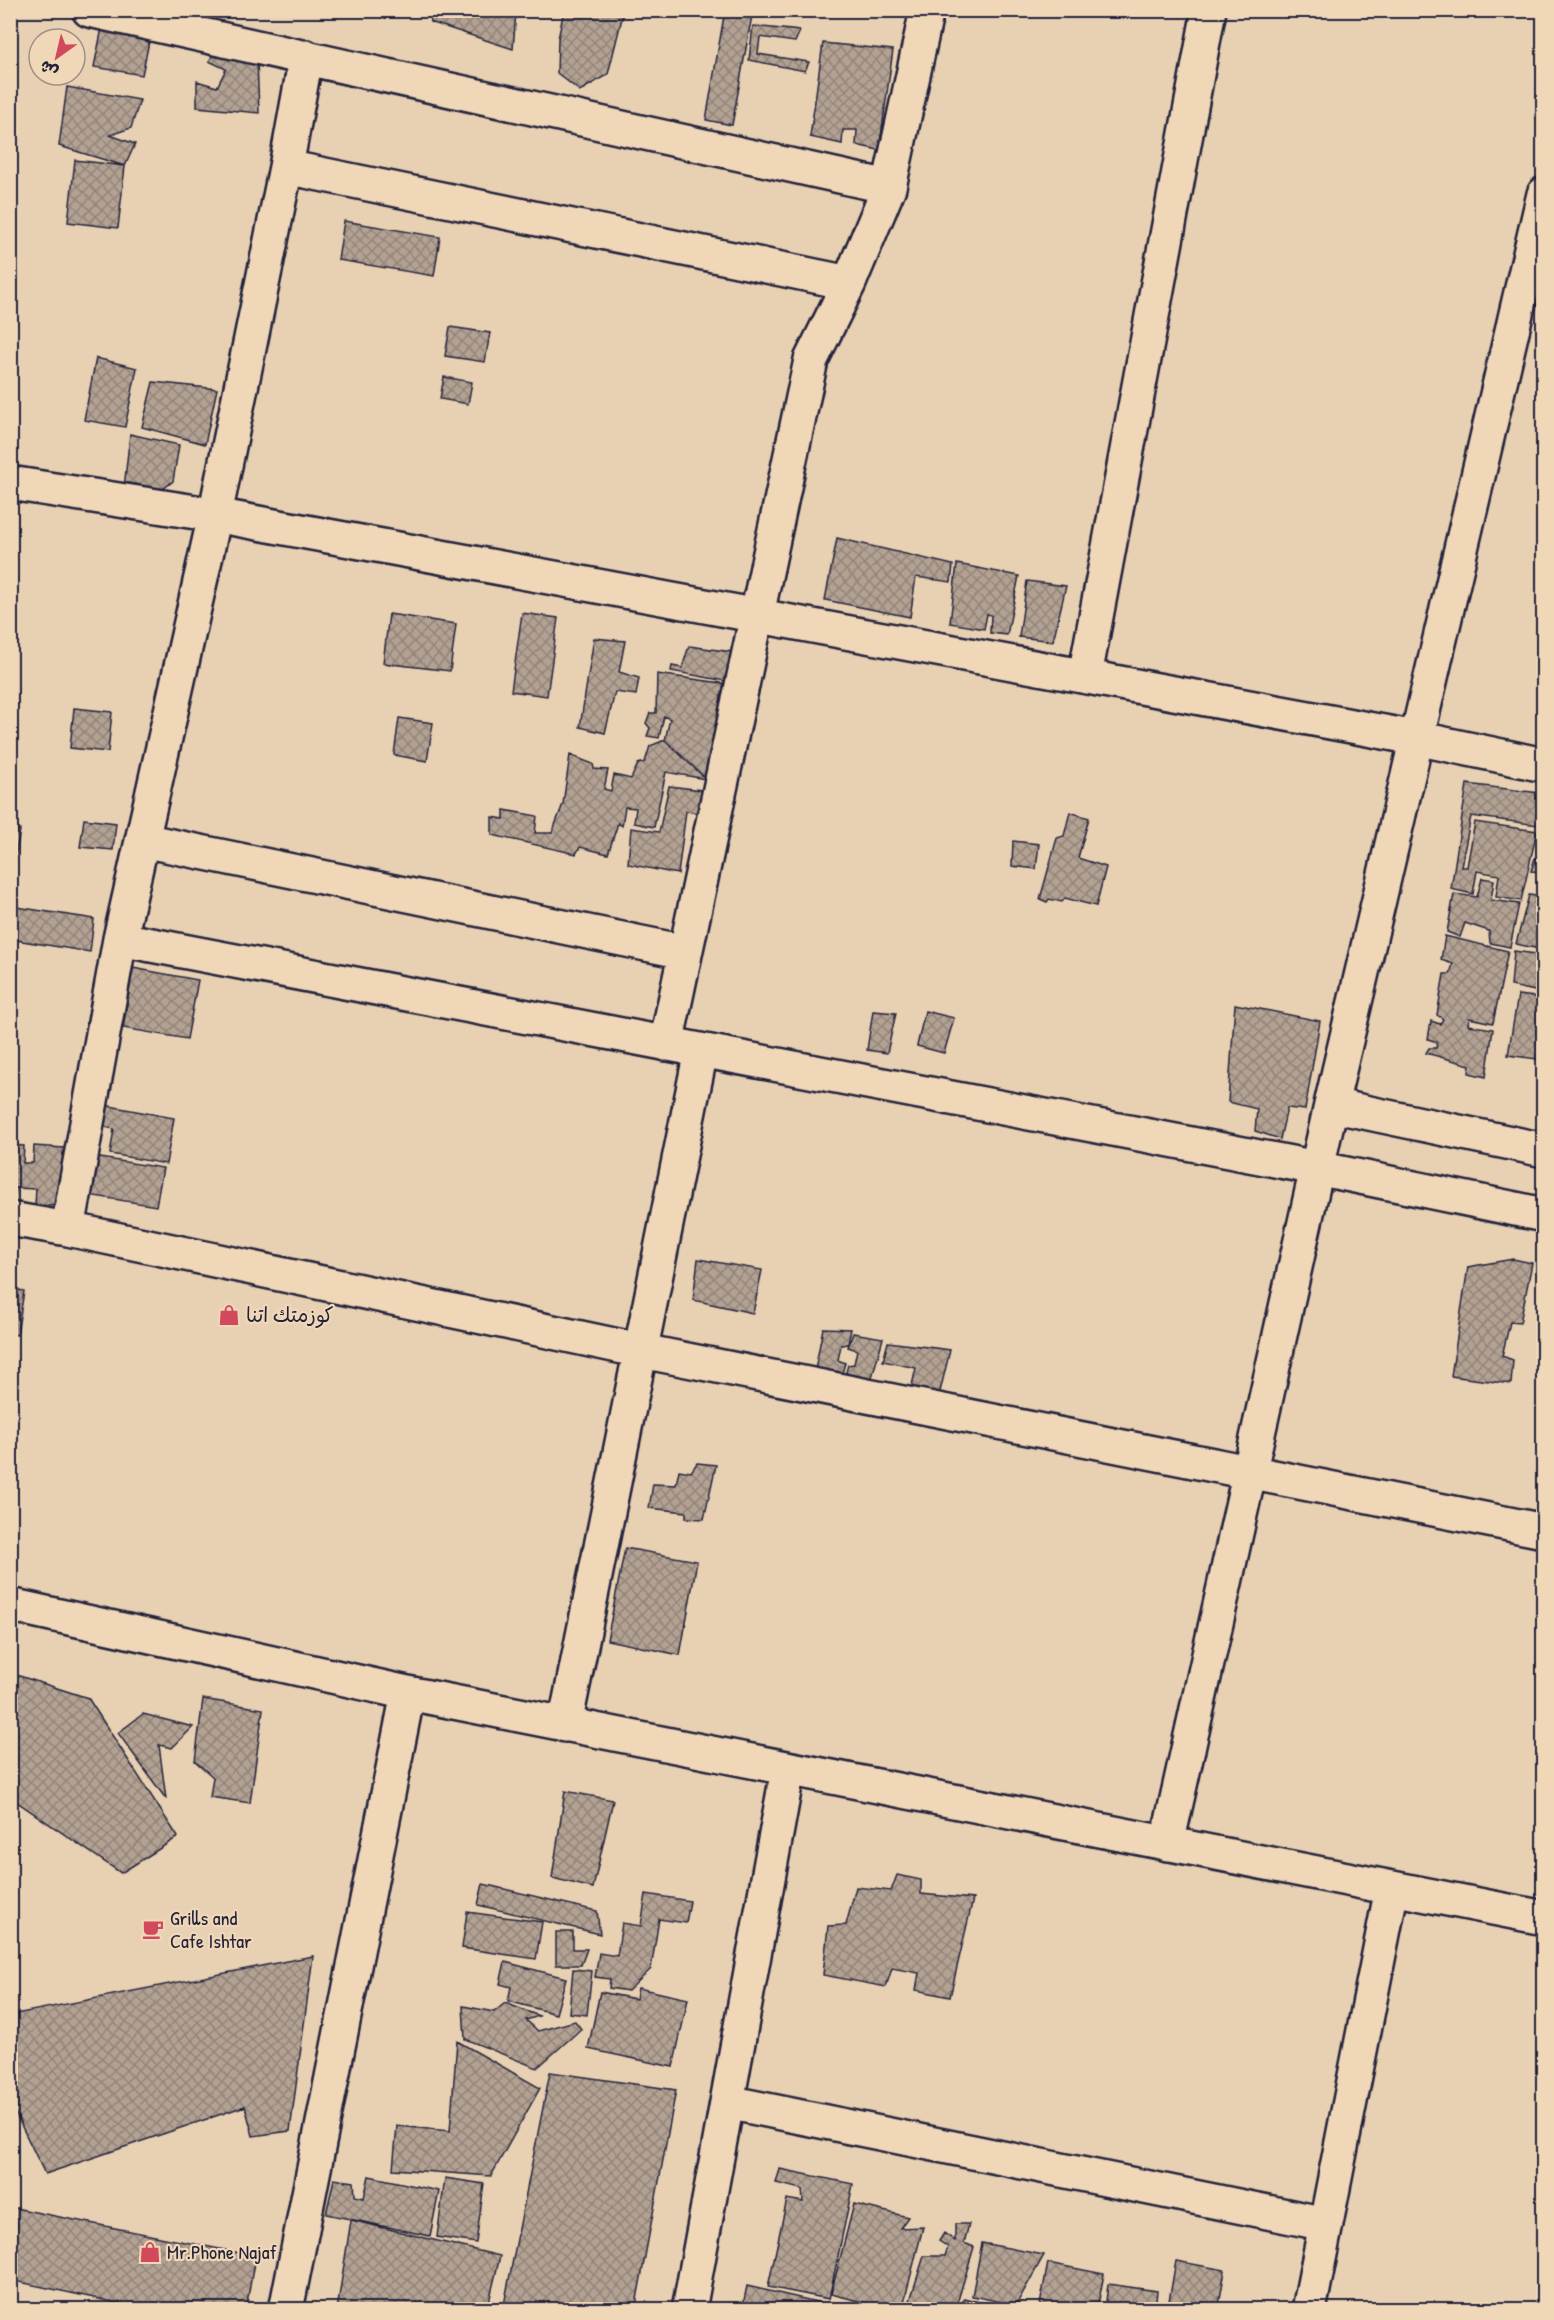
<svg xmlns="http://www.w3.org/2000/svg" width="1554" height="2320" font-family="'Patrick Hand','Playpen Sans Arabic',sans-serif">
<defs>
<pattern id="building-cross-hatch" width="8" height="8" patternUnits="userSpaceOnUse" patternTransform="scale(1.5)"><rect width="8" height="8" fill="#b3a293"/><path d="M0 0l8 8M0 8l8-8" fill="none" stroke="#918479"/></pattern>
</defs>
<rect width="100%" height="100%" fill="#e8d0b3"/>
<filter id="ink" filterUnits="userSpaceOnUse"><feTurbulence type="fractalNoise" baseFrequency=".0167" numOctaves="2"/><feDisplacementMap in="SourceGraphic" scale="12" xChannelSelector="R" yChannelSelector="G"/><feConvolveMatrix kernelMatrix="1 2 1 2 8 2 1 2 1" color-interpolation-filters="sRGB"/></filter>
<g filter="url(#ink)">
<!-- building -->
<path fill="url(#building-cross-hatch)" stroke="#22223b" stroke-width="1.5" d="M434 10 516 12 513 49 430 22Z
M564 10H624L608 74 580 91 557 73 558 39Z
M725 10H753L732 125 706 120Z
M753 26 800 31 795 42 760 37 758 54 809 62 805 71 749 60Z
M102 28 150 37 142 75 94 67Z
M823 43 893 50 879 150 856 145 857 130H843L842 144 810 137Z
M218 49 257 59 259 113 197 107V81L217 87 226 69 209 61Z
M67 87 140 100 131 128 110 135 135 144 125 166 59 146Z
M75 160 125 166 118 228 68 222Z
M344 221 440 237 434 276 338 260Z
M450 327 490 333 485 362 445 356Z
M96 358 137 368 125 427 84 420Z
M444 377 472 382 468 404 440 399Z
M153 382 217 389 205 444 142 427Z
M130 434 179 445 173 481 154 496 123 497Z
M837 538 953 565 951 582 916 577 910 617 825 600Z
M957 564 1019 576 1007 635 990 633 991 615 987 614 984 629 950 623Z
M1027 581 1066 586 1053 641 1019 637Z
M522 613 558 618 547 696 511 691Z
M389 614 456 624 450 671 383 663Z
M594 638 625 641 619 672 639 678 636 695 615 692 605 733 580 727Z
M689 646 732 652 725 681 671 671 672 666 682 668Z
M657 674 728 684 706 779 665 740 670 719 664 716 659 738 647 736 650 728 646 723 650 713H656Z
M74 708 112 712 108 752 70 748Z
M399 718 433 723 427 761 394 755Z
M665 740 706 779 666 772 654 827 634 823 636 808 625 807 622 826 618 823 608 854 580 847 576 854 492 835V817L504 819V810L537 816 535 833H552L563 804 570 755 593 764 594 769 608 770 604 789 611 791 614 775 631 779 638 764 645 762 650 746Z
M1467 784 1540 793 1538 825 1471 816 1461 867H1467L1475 822 1537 831 1521 901 1496 897 1499 875 1477 871 1473 894 1451 889Z
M669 786 702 790 699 813 686 811 678 874 628 864 631 828 659 832Z
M1070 812 1089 818 1078 858 1106 867 1096 906 1065 898 1062 902 1049 899 1047 902 1040 899 1057 838 1064 836Z
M84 819 116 823 113 850 80 847Z
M10 829 20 830 13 871 10 870Z
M1013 841 1039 844 1036 869 1012 866Z
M1535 858 1544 860V877L1543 872 1531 871Z
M1482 878 1494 880 1491 900 1519 904 1510 947 1490 943 1489 931 1465 923 1460 937 1447 932 1454 894 1477 897Z
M1529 895 1544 897V950L1516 944Z
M10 906 94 919 90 952 10 939Z
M1445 936 1508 951 1493 1023 1469 1018 1468 1025 1493 1029 1486 1077 1469 1073 1470 1065 1426 1053 1429 1048H1436L1437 1042 1428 1039 1431 1021 1440 1024 1443 1019 1437 1015 1444 974H1450L1453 964 1441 960Z
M1514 951 1544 955V976L1540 992 1511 986Z
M133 968 198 980 187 1039 123 1028Z
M1518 995 1544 998V1060L1508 1055Z
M1235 1004 1320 1021 1305 1110 1287 1108 1280 1139 1255 1131 1257 1109 1228 1102Z
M873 1011 896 1013 887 1053 867 1050Z
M925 1011 954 1018 944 1053 917 1046Z
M104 1105 174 1118 166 1164 110 1154 114 1129 100 1126Z
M10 1145 24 1146 23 1163H33L34 1146 64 1148 61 1206 35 1205 36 1189 16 1188 14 1209H10Z
M94 1157 163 1168 156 1206 88 1195Z
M698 1259 762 1270 753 1313 693 1300Z
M1513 1259 1532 1263 1520 1323 1510 1322 1502 1356 1513 1360 1511 1384 1451 1376 1468 1267Z
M10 1288 24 1291 17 1335 10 1334Z
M823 1328 851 1329 848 1344 841 1345 838 1360 845 1363 841 1377 814 1375Z
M853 1333 883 1338 869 1388 844 1379 848 1365 854 1364 857 1350 848 1347Z
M888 1342 950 1350 938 1400 910 1394 916 1368 883 1361Z
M697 1463 716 1465 704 1519 686 1518V1512L649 1508 653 1484 676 1485 679 1470 691 1472Z
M625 1548 697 1561 680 1655 607 1640Z
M10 1673 88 1698 178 1837 121 1873 10 1797Z
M203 1699 263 1709 250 1803 210 1797 213 1777 195 1761Z
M143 1714 193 1727 172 1748 159 1745 166 1799 118 1733Z
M565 1791 613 1800 593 1888 552 1878Z
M897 1875 921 1880V1894L973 1899 950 1997 916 1990 919 1973 892 1968 886 1987 823 1975 828 1926 846 1925 856 1887 891 1891Z
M483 1884 597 1911 600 1934 478 1905Z
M646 1894 690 1901 686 1923 659 1919 651 1969 628 1991 609 1988 610 1979 595 1977 599 1953 617 1956 622 1923 641 1926Z
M467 1912 542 1922 536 1959 462 1948Z
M556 1932H573V1949H587L581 1965H556Z
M313 1956 290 2131 253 2136 245 2106 45 2174 10 2102V2015Z
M505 1962 566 1978 556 2014 508 2001 511 1987 500 1984Z
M573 1969 592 1971 587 2015 569 2013Z
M638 1988 688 1999 673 2067 588 2049 600 1992 636 1999Z
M505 2003 539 2016 526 2020 538 2031 575 2021 581 2029 537 2068 465 2039 463 2006 494 2012Z
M457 2041 540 2088 491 2176 393 2169 397 2126 450 2131Z
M550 2072 676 2090 635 2310H503Z
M780 2169 853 2184 829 2299 768 2287 787 2199 803 2202 802 2189 776 2183Z
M369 2176 439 2191 430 2236 326 2214 334 2179 354 2182 355 2196 364 2198Z
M445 2178 484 2184 476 2243 437 2237Z
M854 2204 908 2217 900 2228 923 2227 902 2310H894L831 2294Z
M10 2207 255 2256 246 2310H150L10 2280Z
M351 2220 500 2256 487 2310H337Z
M955 2224H969L964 2243 974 2247 955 2310H907L924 2256H945L948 2247 939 2241 944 2233 955 2241Z
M982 2243 1044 2255 1016 2305 972 2296Z
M1176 2261 1225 2270 1218 2310H1175L1168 2307Z
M1048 2263 1104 2274 1097 2310H1039Z
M1108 2284 1157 2291 1155 2310H1105Z
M747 2286 852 2310H742Z
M964 2298 1009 2310H961Z"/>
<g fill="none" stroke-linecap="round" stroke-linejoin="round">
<defs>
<path id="street" d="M89 10 889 187
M286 167 849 283
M10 483 215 515 1416 738 1544 765
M1085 676 1209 10
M142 840 685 952
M120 939 1317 1168 1544 1215
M666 1044 811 360 849 283 889 187 927 10
M1331 1105 1544 1150
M10 1219 68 1229 642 1351 1544 1531
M68 1229 120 939 215 515 286 167 306 57
M10 1605 408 1693 1544 1918
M565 1725 701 1051
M1167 1844 1331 1105 1544 194
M727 2102 1326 2224
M286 2310 408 1693
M689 2310 788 1769
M1309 2310 1392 1888"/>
</defs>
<!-- street casing -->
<use href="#street" stroke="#22223b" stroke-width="38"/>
<!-- street -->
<use href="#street" stroke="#f0d7b8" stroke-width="33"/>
</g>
</g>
<!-- icons -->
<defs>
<symbol id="shop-bare" viewBox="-9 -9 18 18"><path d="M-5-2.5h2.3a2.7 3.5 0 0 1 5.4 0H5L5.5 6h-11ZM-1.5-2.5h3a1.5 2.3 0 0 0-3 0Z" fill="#d1495b" stroke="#f0d7b8" stroke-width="2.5" paint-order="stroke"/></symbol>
<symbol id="cafe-bare" viewBox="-9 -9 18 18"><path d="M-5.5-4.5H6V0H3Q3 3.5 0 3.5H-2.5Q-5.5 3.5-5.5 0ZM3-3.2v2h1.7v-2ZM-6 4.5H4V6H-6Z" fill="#d1495b" stroke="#f0d7b8" stroke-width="2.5" paint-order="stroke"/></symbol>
</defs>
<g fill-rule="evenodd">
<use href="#shop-bare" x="214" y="1300" width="30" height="30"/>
<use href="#cafe-bare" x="138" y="1914" width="30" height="30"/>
<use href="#shop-bare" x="135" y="2237" width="30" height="30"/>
</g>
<g text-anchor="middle" stroke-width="4.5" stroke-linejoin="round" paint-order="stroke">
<!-- poi labels -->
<g font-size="20" fill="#22223b" stroke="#f0d7b8" text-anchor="start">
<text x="246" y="1322">كوزمتك اتنا</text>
<text x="170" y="1925">Grills and<tspan x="170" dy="23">Cafe Ishtar</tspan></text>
<text x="167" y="2259">Mr.Phone Najaf</text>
</g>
</g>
<!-- margin -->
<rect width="1554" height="2320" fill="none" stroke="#f0d7b8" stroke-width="36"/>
<rect x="18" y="18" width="1518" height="2284" fill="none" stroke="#22223b" stroke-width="2" filter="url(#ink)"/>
<!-- north arrow -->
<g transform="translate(57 57) rotate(214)"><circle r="28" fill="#f0d7b8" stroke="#9e8f86" stroke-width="1.5"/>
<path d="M0-4.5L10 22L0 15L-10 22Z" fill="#d1495b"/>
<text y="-9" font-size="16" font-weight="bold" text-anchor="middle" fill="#22223b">ش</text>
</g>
</svg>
